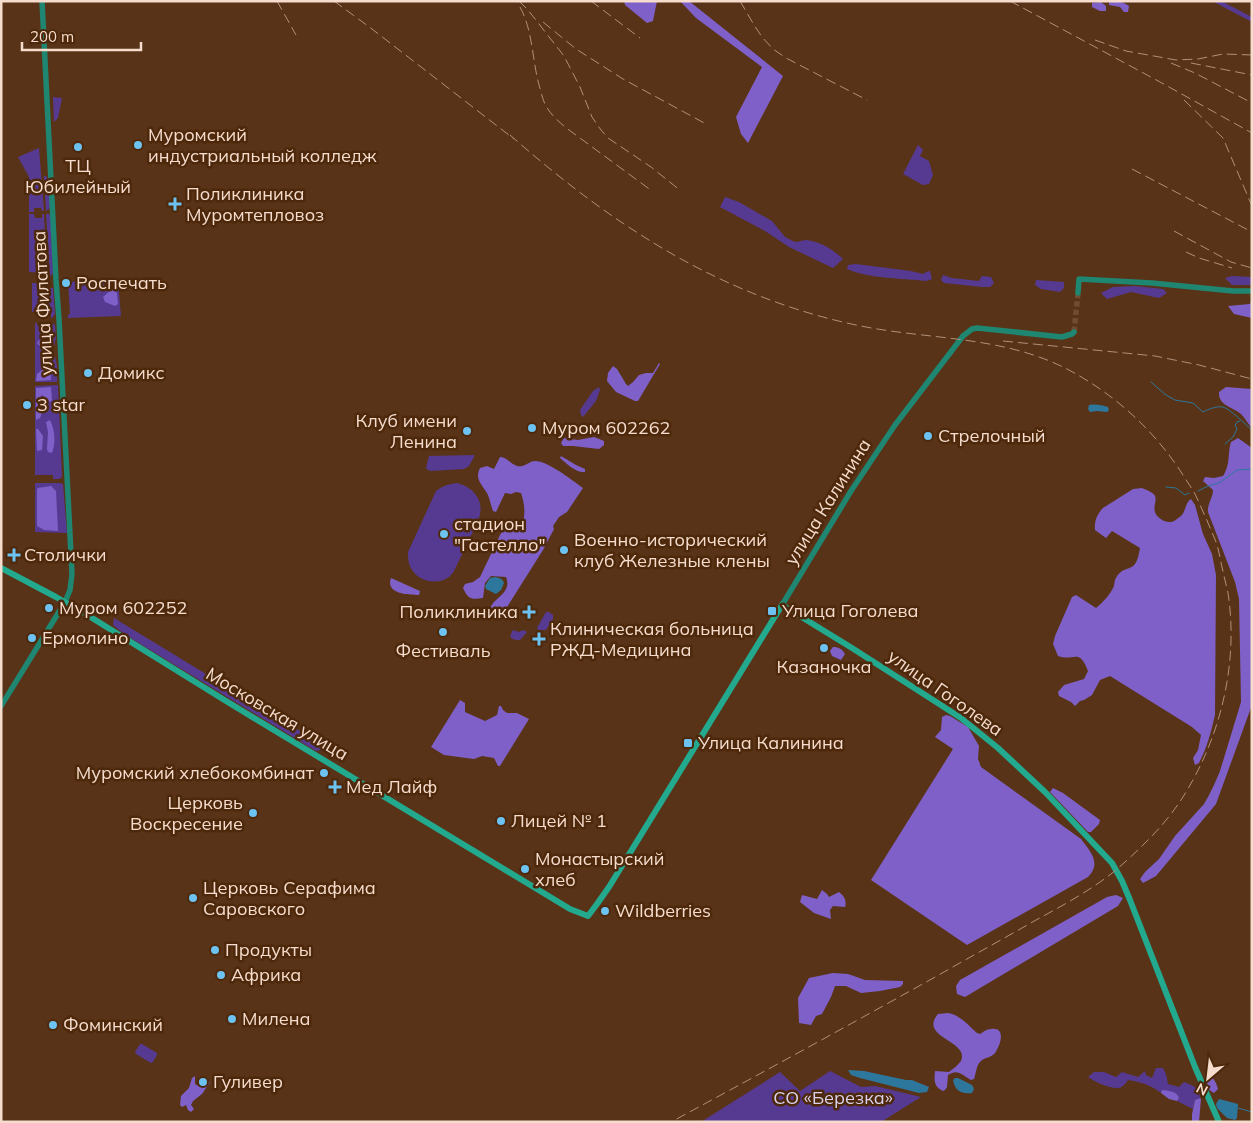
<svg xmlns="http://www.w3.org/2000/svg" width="1253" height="1123" font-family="Mulish,sans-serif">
<rect width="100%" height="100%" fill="#593317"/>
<!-- green -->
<path fill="#563a92" d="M1212 1H1221L1252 17V22Z
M53 97 62 98 58 118 54 122Z
M918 145 923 150 920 156 929 161 933 175 929 184 923 185 903 174Z
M39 148 44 211H42L41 208H34V212H29V177L18 157Z
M44 176H46L49 182 50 208 46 211Z
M725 197 739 202 772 221 785 237 795 242C799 242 803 240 807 240 821 242 834 250 843 259L833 268 789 247 765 231 720 207Z
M29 214H34L35 218H42V214H44L47 273 29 272Z
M46 214H49L51 217 53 273 50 277Z
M856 264 911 271 923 274 926 272 930 271 932 279 926 281C901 278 870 279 847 269L848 265Z
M943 275 952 278 979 281 982 276 991 277 994 283 990 287H982L944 283 941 280Z
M1232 276 1252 277V285H1232L1225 278Z
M118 280 121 316 67 318 70 313 68 282Z
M1036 280 1064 282V288L1060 292 1041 289 1035 285Z
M32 283H47V288H53L55 314 53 317 51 318V312H32Z
M1135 286 1163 289 1167 293 1159 298 1131 292 1107 299 1101 293 1113 287Z
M35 323H37V326H49V323H52L55 325 56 337 54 346 50 347V357H55L57 366V382H35Z
M58 385 62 476 60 479H53V475H35V386Z
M599 387 600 390 596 401 583 417 581 415 580 410 593 391Z
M474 455V457L469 466 464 469 431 471 428 470 426 468 429 456Z
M35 483H60L63 484 67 533 35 532Z
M457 483C473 487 485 500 479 518 477 525 473 532 469 539 464 550 459 561 454 571 453 573 451 575 449 577 437 586 417 581 411 568 408 563 408 557 408 552L436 491C443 486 448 484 457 483Z
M546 612H549L553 615V619L546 630H539L537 628Z
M114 618 331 750 329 754 320 750 316 751 124 634 113 625Z
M513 630 519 632 523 630 527 632 520 640C516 640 512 640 510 636Z
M140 1044H142L157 1053V1055L153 1062 151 1063 136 1054 135 1052Z
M1156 1068H1163L1166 1074 1168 1084 1179 1087 1184 1082C1194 1086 1199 1087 1200 1098L1195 1100 1193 1109 1177 1101 1179 1098 1162 1090 1161 1093C1151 1085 1141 1082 1128 1080 1126 1083 1123 1087 1119 1088 1110 1089 1095 1082 1088 1077L1094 1072H1104L1116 1077 1122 1072 1138 1077 1145 1071 1146 1075 1152 1078Z
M830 1071 861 1087 875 1086 921 1097 881 1122H701L780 1072 800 1091Z"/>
<!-- forest -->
<path fill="#7f60c8" d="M624 1H657L653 21 647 23 625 5Z
M680 1H689L783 76 748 143 741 134 736 117 762 67 696 18Z
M1109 1C1118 1 1121 1 1129 6L1128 12H1124L1120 7 1109 5Z
M1101 2 1106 6V11H1100L1092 7V3Z
M42 251H44C46 256 48 264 46 270H42L40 262Z
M113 288 117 293 118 304 115 306 105 302 103 297Z
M1252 299V318L1234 314 1228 306 1250 304Z
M44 338H46L50 341 48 352 44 351 37 343 39 340 44 341Z
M45 360H50L51 380 36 381 37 374 42 370Z
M659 363 660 364 638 401H635L616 392 607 381 608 373 613 366 617 369 626 384 628 386 633 382 639 375 646 373H653Z
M51 387 52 400 50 402 42 395 39 399 42 404 48 408 42 412 40 418 36 420V388Z
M1226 387 1252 389V428C1248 424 1245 418 1241 414 1233 407 1218 406 1219 392Z
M50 420C55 431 56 442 52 453L48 452 47 449 48 432 46 422Z
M36 429H38L43 436 42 450 37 451Z
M594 437 604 441V445L599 449 573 446H563L561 443 564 438 578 440Z
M1238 438 1252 448V705L1216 804 1156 876 1143 883 1140 879 1145 872 1159 859 1175 836 1204 804 1208 797 1214 785 1220 771 1241 702 1239 599 1235 582 1208 512C1207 504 1213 498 1213 490L1203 481 1205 477 1214 478 1223 476C1231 463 1227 456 1231 442Z
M561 456 576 465 585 469V472C576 473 567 464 560 458Z
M500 457C507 457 510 464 517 466 524 468 529 461 535 461 548 461 572 480 583 488L567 512 559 517 553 526 554 529 543 550 507 607 502 613H494L490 608C496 596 512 593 506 577L491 576 485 583 483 598C471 600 468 599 463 588L465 584 473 582 480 577 503 529 521 527C526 516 525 505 521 493L516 492 511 494 505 493 496 512 493 511C491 506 490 500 488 495 483 485 474 480 480 468L487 466 494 469Z
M51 486 56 491 58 531 44 530 37 526V489L38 488Z
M1142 488C1146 490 1153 492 1155 496 1157 501 1153 507 1155 512 1156 517 1165 523 1171 522 1174 522 1178 518 1181 516 1186 511 1185 503 1191 499L1195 505 1203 534 1212 554 1216 575 1215 715C1211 732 1207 748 1199 763L1195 765 1193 758 1198 750 1201 735 1192 727 1110 676 1100 680 1092 695 1084 700 1080 701 1075 706 1071 702 1059 696 1058 692 1064 685 1084 679 1088 671C1079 647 1074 662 1058 656L1053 644 1055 636 1072 597 1076 595 1096 608C1104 601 1110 595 1114 586 1115 582 1114 581 1116 578 1122 567 1129 571 1135 564 1138 560 1139 553 1140 548L1112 531 1106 538 1095 530C1094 522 1097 514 1103 508L1133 489Z
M391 578 420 591 419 595C408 595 385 594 391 578Z
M833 647C839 647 842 649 845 654L841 660 832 656 830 651Z
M460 700 465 703V712L485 721 497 715 499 706H501L503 710 507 713H517L529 719 500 766H498L494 758 482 756 474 759 444 755 431 747Z
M946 715 950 716 968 727 979 746 978 759 981 767 1081 839C1090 851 1102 863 1088 877L967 945 871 880 953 749 935 737 941 730 942 717Z
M1053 788 1063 793 1100 820 1099 824 1091 832H1088L1050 792Z
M822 890 827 894 829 897 839 892C844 896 847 900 845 907L833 906 830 910 831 919 814 913 800 902 802 895 817 899Z
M1116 895 1123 898 1118 906 965 997 957 994 956 986 960 980 1107 897Z
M833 973 848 974 865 980 903 981V984L900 987 880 991 861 993 846 986H835L831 997 822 1014 816 1016 811 1025 799 1023 798 998 809 978Z
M948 1013C960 1015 968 1025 977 1033L980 1034C983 1032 987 1029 991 1029 1007 1027 1000 1046 995 1053 991 1058 985 1057 981 1061 976 1065 976 1074 974 1079L971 1080C963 1076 958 1068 948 1075L947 1087 945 1090 943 1091C934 1087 934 1081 935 1071L949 1072C953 1069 958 1065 961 1061 970 1040 918 1038 938 1014Z
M1208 1074C1214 1078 1216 1082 1218 1089L1214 1093C1207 1089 1205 1085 1205 1076Z
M195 1076V1084L200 1087 205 1085 208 1081 210 1082 202 1094 193 1101 191 1105 194 1109 191 1112 188 1110 186 1105 182 1107 180 1105 181 1096 189 1088 192 1078Z
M1162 1090C1169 1091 1177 1091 1179 1098L1177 1101 1169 1099 1161 1093Z
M1200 1098 1201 1099 1199 1122H1192V1114L1195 1100Z"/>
<!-- water -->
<path fill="#2d779d" d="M1089 405C1095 404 1102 405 1108 407L1109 410 1107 412 1097 411 1090 412 1088 409Z
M495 577C499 578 502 578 504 583L501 590 496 594 486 589 485 586 490 578Z
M848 1070 864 1071 906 1080H912L929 1087 927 1092 919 1093 860 1078 851 1075Z
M955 1078H958L972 1085 974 1089 972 1093C961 1094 955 1091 953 1080Z
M1219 1099 1238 1104 1237 1118 1235 1120 1227 1118 1217 1108 1216 1104Z"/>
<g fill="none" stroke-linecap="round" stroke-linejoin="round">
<!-- stream -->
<path stroke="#2d779d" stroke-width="1" d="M1151 382 1166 395 1175 400 1193 403 1203 412C1209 409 1216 406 1223 407 1230 409 1245 424 1252 430
M1225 444 1233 437 1237 429 1235 425 1237 422 1240 421
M1166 487 1176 488 1185 495 1189 493
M1198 491 1208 486 1219 483 1237 470 1252 469
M1238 1108 1252 1112"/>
<!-- tertiary-tunnel -->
<path stroke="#704c32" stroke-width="5.5" stroke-dasharray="5.5 3" stroke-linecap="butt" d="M1074 332 1078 293"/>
<!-- tertiary -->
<path stroke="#1f8671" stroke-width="5.5" d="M1078 293 1079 279 1152 283 1233 291H1252
M782 605 851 491 895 425 963 336 972 329 977 328 1062 337 1072 334 1074 332
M1 706 65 602 70 590 72 574 59 319 56 280 42 1"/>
<!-- secondary -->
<path stroke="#22a98e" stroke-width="6" d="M1 568 56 597 84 613 226 701 570 909 588 916 597 904 609 887 782 605 852 648 961 718 998 748 1045 792 1112 863 1122 881 1130 900 1195 1067 1219 1122"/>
<!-- rail -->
<path stroke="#af907b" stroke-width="1" stroke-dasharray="10 5" stroke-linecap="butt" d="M277 1 296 35
M334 1 372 29 514 139
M519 1 528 10 564 56 580 87 592 117 601 130 608 138 651 167 681 191
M591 1 640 38
M740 1 754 25 762 37 773 49 786 58 867 100
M1010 1 1160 82 1252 133
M520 7C533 31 532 59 539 85 541 91 542 98 545 104 550 114 557 120 565 127L652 191
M543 22 576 49 623 79 708 125
M1095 40 1126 51 1176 60 1198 59 1223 54 1252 55
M1171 63 1195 73 1252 103
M1191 63 1252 75
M1184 100 1223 138 1252 206
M510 135C551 171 595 206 641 235 706 277 780 309 856 325 926 340 1001 335 1067 369 1113 393 1153 429 1181 472 1186 480 1191 487 1195 494 1199 502 1202 510 1206 518 1209 526 1213 534 1216 542 1219 550 1220 559 1222 567 1224 576 1226 584 1228 593 1239 664 1220 740 1181 800 1164 826 1140 849 1116 870 1093 889 1062 906 1036 920 1003 939 970 957 937 976 849 1025 760 1074 671 1122
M1132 169 1252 232
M1174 231 1231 262 1252 268
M1186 252 1199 258 1232 268
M1003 341 1155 356 1199 365 1252 379"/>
</g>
<!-- markers -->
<g fill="#6cc3f2" stroke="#4d280b" stroke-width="2">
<circle cx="138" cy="145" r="5"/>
<circle cx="78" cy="147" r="5"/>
<path d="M172.5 196.5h5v5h5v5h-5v5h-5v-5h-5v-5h5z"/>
<circle cx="66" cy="283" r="5"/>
<circle cx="88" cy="373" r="5"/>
<circle cx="27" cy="405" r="5"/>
<circle cx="532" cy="428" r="5"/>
<circle cx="467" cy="431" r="5"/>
<circle cx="928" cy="436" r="5"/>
<circle cx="444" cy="534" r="5"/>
<circle cx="564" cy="550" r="5"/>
<path d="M11.5 547.5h5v5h5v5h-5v5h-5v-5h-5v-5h5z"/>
<circle cx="49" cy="608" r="5"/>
<rect x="767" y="606" width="10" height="10" rx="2.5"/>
<path d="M526.5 604.5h5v5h5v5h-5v5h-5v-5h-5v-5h5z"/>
<circle cx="443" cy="632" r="5"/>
<circle cx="32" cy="638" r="5"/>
<path d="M536.5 631.5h5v5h5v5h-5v5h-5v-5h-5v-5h5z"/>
<circle cx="824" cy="648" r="5"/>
<rect x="683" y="738" width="10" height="10" rx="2.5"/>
<circle cx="324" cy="773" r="5"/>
<path d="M332.5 779.5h5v5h5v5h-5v5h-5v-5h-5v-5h5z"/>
<circle cx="253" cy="813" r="5"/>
<circle cx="501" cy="821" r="5"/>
<circle cx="525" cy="869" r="5"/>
<circle cx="193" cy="898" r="5"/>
<circle cx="605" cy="911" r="5"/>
<circle cx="215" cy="950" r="5"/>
<circle cx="221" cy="975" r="5"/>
<circle cx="232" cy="1019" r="5"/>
<circle cx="53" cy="1025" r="5"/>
<circle cx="203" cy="1082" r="5"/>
</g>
<g text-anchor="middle" stroke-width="5" stroke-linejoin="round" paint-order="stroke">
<!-- poi labels -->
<g font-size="18" fill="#f5dccd" stroke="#4d280b" text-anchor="start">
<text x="148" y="141">Муромский<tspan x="148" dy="21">индустриальный колледж</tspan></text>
<text x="78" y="172" text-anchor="middle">ТЦ<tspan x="78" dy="21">Юбилейный</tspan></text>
<text x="186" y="200">Поликлиника<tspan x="186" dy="21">Муромтепловоз</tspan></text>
<text x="76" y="289">Роспечать</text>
<text x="98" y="379">Домикс</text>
<text x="37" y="411">3 star</text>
<text x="457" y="427" text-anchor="end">Клуб имени<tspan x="457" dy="21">Ленина</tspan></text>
<text x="542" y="434">Муром 602262</text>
<text x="938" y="442">Стрелочный</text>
<text x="454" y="530">стадион<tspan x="454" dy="21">"Гастелло"</tspan></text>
<text x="574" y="546">Военно-исторический<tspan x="574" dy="21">клуб Железные клены</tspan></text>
<text x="24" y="561">Столички</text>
<text x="59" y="614">Муром 602252</text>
<text x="782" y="617">Улица Гоголева</text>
<text x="518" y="618" text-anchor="end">Поликлиника</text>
<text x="550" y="635">Клиническая больница<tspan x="550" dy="21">РЖД-Медицина</tspan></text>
<text x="42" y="644">Ермолино</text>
<text x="443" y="657" text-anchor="middle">Фестиваль</text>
<text x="824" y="673" text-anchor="middle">Казаночка</text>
<text x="698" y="749">Улица Калинина</text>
<text x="314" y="779" text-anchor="end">Муромский хлебокомбинат</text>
<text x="346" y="793">Мед Лайф</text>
<text x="243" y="809" text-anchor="end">Церковь<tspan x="243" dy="21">Воскресение</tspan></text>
<text x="511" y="827">Лицей № 1</text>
<text x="535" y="865">Монастырский<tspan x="535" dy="21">хлеб</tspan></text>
<text x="203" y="894">Церковь Серафима<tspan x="203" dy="21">Саровского</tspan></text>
<text x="615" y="917">Wildberries</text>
<text x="225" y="956">Продукты</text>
<text x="231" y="981">Африка</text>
<text x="242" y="1025">Милена</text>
<text x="63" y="1031">Фоминский</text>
<text x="213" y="1088">Гуливер</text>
</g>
<!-- street labels -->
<g font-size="18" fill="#f5dccd" stroke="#4d280b">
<text transform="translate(43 303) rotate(-93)" y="6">улица Филатова</text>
<text transform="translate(828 502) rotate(-58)" y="6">улица Калинина</text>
<text transform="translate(945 693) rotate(35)" y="6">улица Гоголева</text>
<text transform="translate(277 714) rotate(31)" y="6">Московская улица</text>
</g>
<!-- park labels -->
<g font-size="18" fill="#d8d2ed" stroke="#4d280b">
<text x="833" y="1104">СО «Березка»</text>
</g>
</g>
<!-- border -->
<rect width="1253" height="1123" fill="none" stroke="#f5dccd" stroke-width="5"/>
<!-- north arrow -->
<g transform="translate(1208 1078) rotate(208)" stroke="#4d280b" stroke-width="4" paint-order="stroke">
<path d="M0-4L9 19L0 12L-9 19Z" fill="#f5dccd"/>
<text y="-8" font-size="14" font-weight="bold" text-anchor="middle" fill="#f5dccd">N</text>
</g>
<!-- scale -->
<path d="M22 42v8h119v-8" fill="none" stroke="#f5dccd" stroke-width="2.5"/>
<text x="30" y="42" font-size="15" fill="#f5dccd" stroke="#4d280b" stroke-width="4" paint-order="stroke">200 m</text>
</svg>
